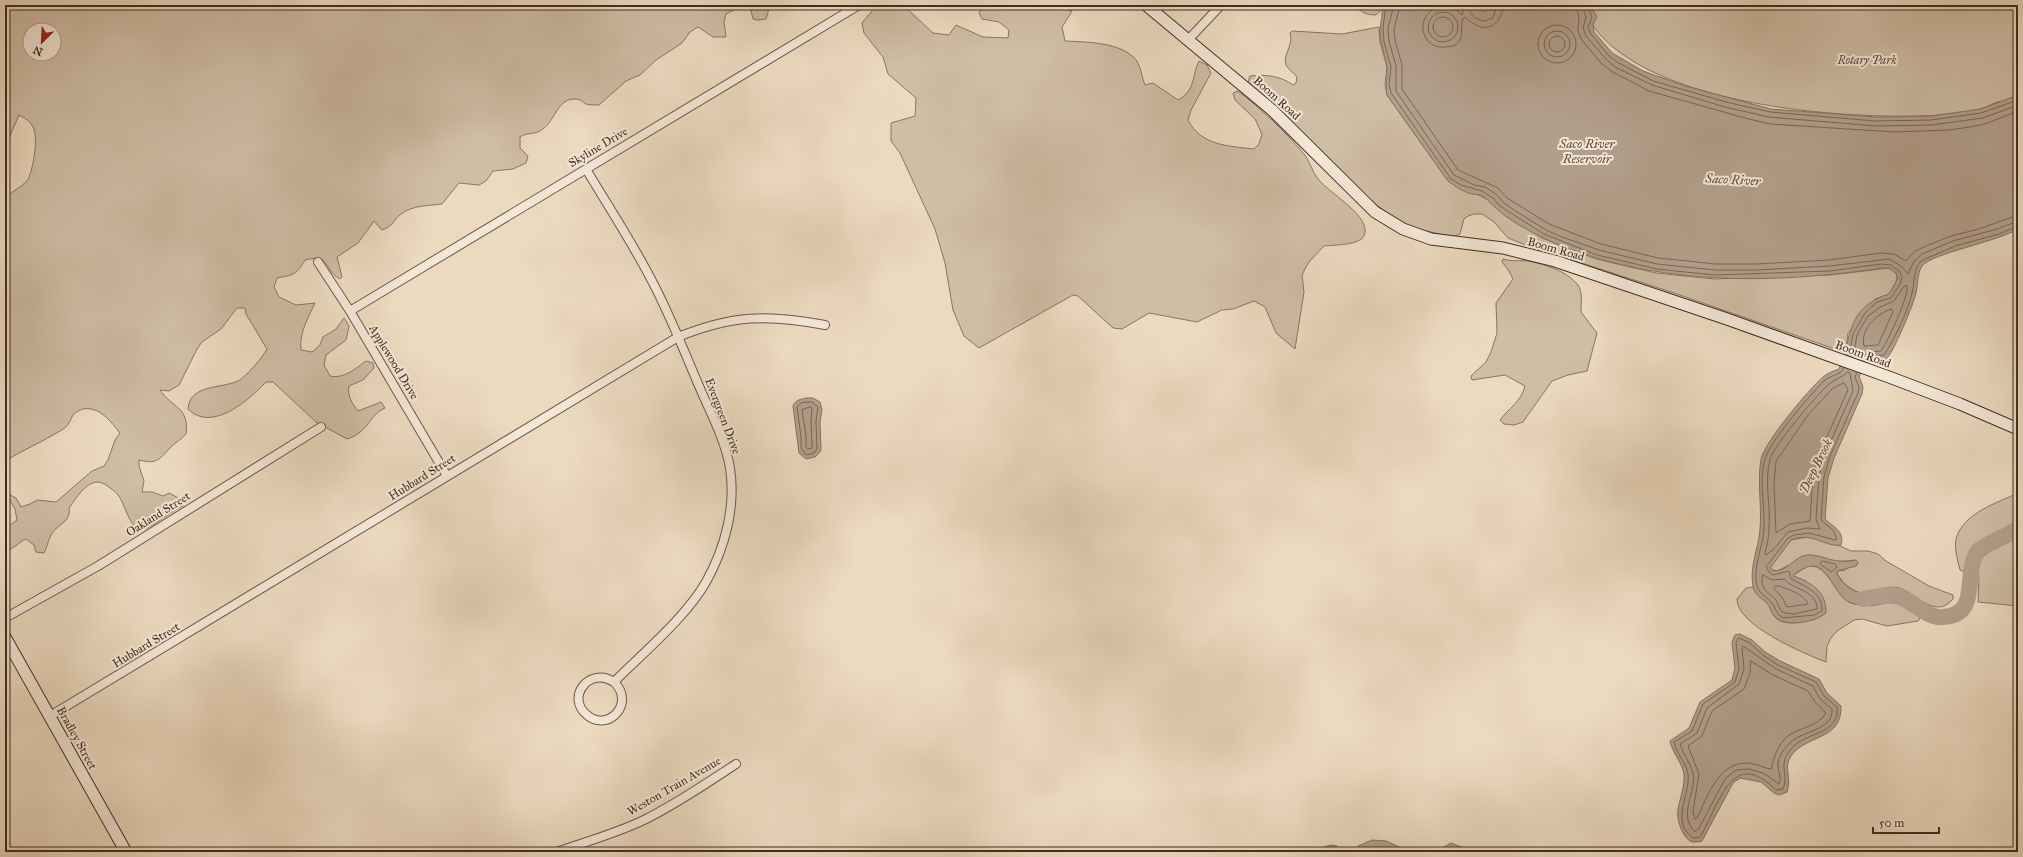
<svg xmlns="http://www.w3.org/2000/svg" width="2023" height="857" font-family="'IM FELL Great Primer',serif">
<rect width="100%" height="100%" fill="#ecdac0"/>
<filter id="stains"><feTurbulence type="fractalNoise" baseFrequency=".005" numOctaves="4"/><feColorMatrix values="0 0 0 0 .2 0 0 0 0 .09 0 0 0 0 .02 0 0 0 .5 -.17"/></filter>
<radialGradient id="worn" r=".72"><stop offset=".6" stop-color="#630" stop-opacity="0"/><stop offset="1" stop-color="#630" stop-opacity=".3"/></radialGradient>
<!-- green -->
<path fill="#cfbda5" stroke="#887564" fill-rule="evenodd" d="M5 5H744L726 14 724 22 726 37H713L698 27 690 32 682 43 656 60 640 75 626 81 599 105C595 105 590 105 586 104 582 102 581 99 575 99 557 98 555 123 540 131 533 135 527 132 520 137V148L528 156 526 163 513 169 493 171 486 181 479 185 459 183 442 204C428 206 413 205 401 214 392 221 395 225 382 230L374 221 358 243 337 257 342 277 340 279C324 271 331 253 305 260 297 274 294 275 277 278L274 287 279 297 296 305 315 303C308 318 299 333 301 350L312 352 320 345 323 337 336 329 344 318 349 326 346 340 326 355 324 365 330 376C344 379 355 369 366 361L373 363 374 368 363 380 349 386C347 395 352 404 358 411L381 402 385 408C369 415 369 432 347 439L316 422 273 382H266C249 400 212 433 188 409 190 384 220 389 238 381 247 376 262 358 267 349L246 314 245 308H237L221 329 202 342 197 349 179 385 169 391 160 390C171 407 190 407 186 434 181 440 174 443 169 449 158 461 156 464 139 460V466L144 481 142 492H152L163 496 169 493 180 499 183 506C173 510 149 530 141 530 129 528 125 503 118 495 115 491 110 488 106 485 90 474 77 497 69 508 72 522 56 525 51 535 48 541 47 547 44 553L36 552 34 545 26 539C17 543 16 548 5 551V529L17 520 15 509 9 499 10 495 16 498 21 507 30 504 37 500 56 502 92 471 104 466 108 460 115 440 120 433C111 422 100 406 83 409 80 410 75 412 73 415 68 424 70 425 60 431 42 442 23 450 5 461V198C11 192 21 187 27 181 33 172 39 136 33 127 30 121 25 118 19 115L9 138 5 141ZM30 30H54V54H30Z
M747 5H770L766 19 758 20 753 19 750 7Z
M877 5H903L933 33 949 35 956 25 983 37 1008 38 1009 30 999 22 982 19 979 13 983 5H1050L1072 11 1062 27 1065 41C1086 42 1123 42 1137 61 1141 68 1142 78 1145 85L1153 83 1178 100C1196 90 1191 78 1199 61L1207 65 1211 73 1191 110 1188 120C1201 146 1229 146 1254 149L1259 144 1262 134 1255 119 1235 100 1233 93 1238 91C1261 109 1285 131 1304 154 1310 161 1312 172 1319 180 1329 193 1373 217 1364 236 1360 245 1334 245 1324 246L1308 263 1302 275 1304 292 1295 349 1276 333 1265 307 1254 301 1233 309 1222 310 1197 322 1149 313 1122 329 1113 328 1078 296 1073 295 979 348 964 336 953 310 945 263 935 229 900 153 891 141V123L915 116 916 98 888 74 883 57 864 33 862 23Z
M1354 5H1386L1376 15C1366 15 1361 12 1354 5Z
M1580 5H2018V101C2011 101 2004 101 1997 102 1991 104 1986 108 1980 109 1961 114 1939 116 1920 116 1833 118 1689 105 1618 51 1603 40 1588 22 1580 5Z
M1379 27 1380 42 1387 67 1385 84 1387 95 1448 181 1491 201 1497 209 1542 238 1596 259 1656 273 1714 279 1831 275 1889 268 1896 273C1899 281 1893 288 1889 294L1875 299 1848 333 1846 349 1832 348 1674 293 1523 244 1508 238 1494 222 1482 214H1474L1468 216 1464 219 1460 234 1452 237 1406 226 1389 214 1374 203 1327 156 1248 82 1250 76C1265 74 1281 76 1293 85L1296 83 1297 77C1294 73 1288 69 1286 65 1282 56 1294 45 1290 33L1292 31 1342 34Z
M1503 259C1512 262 1520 260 1528 261 1544 264 1567 271 1578 285 1583 292 1581 304 1581 312L1597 333 1587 371 1568 375 1552 381 1523 422 1514 425 1504 424 1500 420C1509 408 1521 402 1525 386L1505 375 1472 380 1471 376 1486 362 1491 352 1497 333 1496 303 1513 279 1509 271 1502 262Z
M2018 493V522L1975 548 1964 572 1960 570C1958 562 1954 548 1956 539 1963 513 1997 503 2018 493Z
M1808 537 1838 545 1851 551H1868L1878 554 1886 561 1929 586 1953 595V599C1935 620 1918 594 1899 588 1889 585 1875 590 1866 595 1853 591 1844 586 1837 573L1838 571 1846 570 1856 560 1787 566 1777 571 1772 570 1770 568 1772 565 1791 540Z
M2018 537V606L1978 602 1979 579 1976 569 1980 559 1989 552Z
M1807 566C1821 565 1825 574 1833 583 1838 590 1845 597 1851 603L1871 606 1892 602 1900 604 1916 612 1920 619 1918 621 1887 626 1862 619 1854 620 1837 631 1831 638 1827 646 1826 662C1805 654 1736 625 1737 599L1746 588 1753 587C1758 596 1763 597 1769 605 1771 608 1772 613 1774 616 1783 628 1803 621 1815 619L1806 581 1793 576Z"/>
<!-- water -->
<path fill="#b29f8b" stroke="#857161" d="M1386 5H1480L1478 9 1485 12 1488 6 1486 5H1590L1597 17 1593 24 1594 32 1612 53 1643 71 1685 86 1771 109 1875 117 1931 116 1981 109 2018 95V229C1999 241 1930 254 1922 266 1917 274 1918 284 1916 293 1914 303 1893 354 1886 359 1882 362 1876 360 1871 360L1859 376 1863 387 1862 394 1834 458 1828 478 1825 519C1833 527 1845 531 1841 545 1826 548 1812 531 1791 540L1770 568 1774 571C1787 572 1795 556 1807 555 1819 554 1829 561 1841 561 1846 562 1851 561 1856 560L1858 563 1856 566 1837 571V574C1849 595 1867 595 1890 596 1878 600 1863 608 1851 603 1832 597 1828 554 1803 569 1799 571 1795 573 1793 576 1811 582 1827 592 1826 613 1816 622 1785 628 1775 617 1771 613 1770 606 1766 602 1760 597 1754 594 1753 586 1749 567 1759 547 1760 529 1762 505 1757 483 1761 459 1764 443 1809 389 1823 377 1827 373 1834 371 1839 369 1853 335 1846 308 1889 294L1898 278 1896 273 1889 268H1882C1773 284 1663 286 1559 245 1542 238 1510 222 1497 209 1491 204 1488 199 1481 195 1478 194 1475 195 1472 194 1463 192 1455 186 1448 181L1387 95C1385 85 1388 76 1387 67 1385 51 1377 38 1381 22 1383 14 1380 11 1386 5Z
M807 398H813L820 402 822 410 820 421 821 451 815 457 806 459 799 453 793 406C795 400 801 399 807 398Z
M1740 634 1752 640 1765 652 1780 661 1819 679 1827 693 1841 706C1842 741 1806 734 1791 756 1783 768 1792 776 1787 792L1779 795 1774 793 1761 782 1740 778 1733 783 1702 841C1699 842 1695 842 1692 842 1682 838 1676 818 1678 809 1680 798 1685 786 1684 775 1683 763 1672 753 1670 741L1689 728 1700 702 1732 680 1735 668 1732 642 1735 635Z
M1372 840 1386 841 1410 852 1361 850 1358 846Z
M1451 843 1472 851 1478 850 1483 852H1457L1452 849 1447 852 1437 851Z
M1331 845 1337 846 1339 852H1294L1299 848H1321Z"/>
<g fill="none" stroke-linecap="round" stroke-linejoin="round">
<!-- shore -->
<path stroke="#7a6657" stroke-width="1" d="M1389 5 1385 12 1383 28 1384 42 1391 67 1389 84 1391 93 1451 179 1461 185 1482 191 1493 198 1500 206 1544 234 1597 255 1657 269 1714 275 1830 271 1881 264 1891 265 1900 272 1902 278 1900 284 1891 298 1877 302 1865 313 1853 334 1849 356
M1394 5 1388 28 1389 41 1396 66V91L1454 175 1474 185 1485 187 1496 194 1503 202 1514 210 1546 230 1562 237 1599 250 1657 264 1715 270H1756L1830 266 1889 259 1901 266 1908 274 1914 261 1922 254 1953 241 1997 229 2018 221
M1400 5 1394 29 1395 40 1402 65V89L1458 170 1498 188 1507 198 1549 224 1601 244 1658 258 1688 261 1715 264H1756L1829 260 1881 253 1894 254 1906 261 1915 251 1926 246 1951 236 1979 229 2018 215
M1464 5 1462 15C1459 13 1456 9 1452 8 1429 0 1413 27 1430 43 1435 47 1439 47 1445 47 1470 46 1457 28 1464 17 1469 20 1474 25 1481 27 1494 30 1503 17 1503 5
M1470 5C1468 15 1476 20 1485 21L1493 18 1497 5
M1576 5 1579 17 1578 31 1581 39 1601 63 1611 71 1649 91 1745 118 1770 124 1895 132 1949 130 1970 127 1985 124 2018 111
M1582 5 1586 17 1583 28 1586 36 1606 59 1615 67 1652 85 1725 107 1769 117 1875 126 1931 125 1983 118 2018 105
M1587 5 1592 17 1588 27 1591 34 1609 56 1617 62 1653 81 1726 102 1770 112 1875 121 1931 120 1981 113 2018 100
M1428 27a15 15 0 1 1 30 0a15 15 0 1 1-30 0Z
M1433 27a10 10 0 1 1 20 0a10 10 0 1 1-20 0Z
M1538 44a19 19 0 1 1 38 0a19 19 0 1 1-38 0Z
M1544 44a13 13 0 1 1 26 0a13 13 0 1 1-26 0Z
M1549 44a8 8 0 1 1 16 0a8 8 0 1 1-16 0Z
M1891 309 1893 312 1878 345 1864 346C1860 330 1876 314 1891 309Z
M1853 357 1857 335 1868 316 1880 307 1894 301 1904 286H1907C1909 296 1888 341 1881 351L1868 352 1860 360
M1865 362 1870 356 1884 355C1893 342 1909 309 1912 293 1915 282 1913 270 1921 261L1955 246 1999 234 2018 226
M1844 368C1840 376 1830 375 1824 381 1805 401 1785 424 1770 448 1754 474 1768 509 1763 538 1760 551 1753 573 1757 586 1759 594 1766 596 1771 602 1776 608 1776 614 1783 618L1814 615 1822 611C1823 593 1805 586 1791 579L1789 571 1773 575 1769 572 1766 567 1788 538 1794 535 1809 533 1835 540 1837 539 1833 530 1821 520 1824 477 1830 456 1858 393 1859 387 1855 377 1857 372
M1848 372 1850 373 1853 391 1825 454 1819 476 1816 519 1820 529 1807 528 1788 532 1774 549 1766 555 1765 553C1767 545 1769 537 1769 529 1771 507 1764 482 1770 459 1775 444 1815 397 1828 385 1834 379 1842 378 1848 372Z
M1844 383 1848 390 1820 452 1813 474 1810 521 1790 524 1776 533 1774 484 1776 461 1808 415 1832 389Z
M812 402 818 407 816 421 817 449 814 453 806 455 801 448V437L797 407 801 403Z
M811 407 812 409 811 421 812 445V448L808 449 806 447V436L802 410Z
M1822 561 1835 564 1837 567 1831 572 1820 564Z
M1763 575 1772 580 1784 579C1792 589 1818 591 1817 609L1794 614 1785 613 1781 611 1776 600 1765 590 1762 584Z
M1776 586C1784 586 1806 596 1808 604L1787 607 1782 597 1774 589Z
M1739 638 1750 643 1763 655 1778 665 1816 682 1824 696 1837 707C1840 734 1808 732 1794 746 1775 765 1790 772 1783 789L1776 790C1731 745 1719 806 1700 837L1694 838C1669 824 1691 793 1688 774 1686 762 1676 754 1674 742L1692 731 1703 704 1735 682 1739 669 1736 643Z
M1743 646 1776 669 1813 686 1820 699 1832 709C1834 730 1802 731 1791 742 1785 747 1777 758 1778 766 1778 772 1782 778 1779 784L1763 773 1749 769 1736 770 1725 779 1699 828 1695 832C1677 814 1697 793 1693 773 1690 762 1683 754 1680 744L1697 733 1707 708 1739 684 1744 669 1742 648Z
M1751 661 1773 675 1808 691 1815 702 1826 713C1818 727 1800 727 1788 736 1777 745 1774 758 1771 769 1763 768 1755 763 1747 763 1719 762 1707 797 1697 818L1695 819 1693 811 1699 774 1688 746 1702 736 1712 711 1744 689 1750 673Z"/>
<!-- river -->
<path stroke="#b29f8b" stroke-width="16" d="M1863 599C1874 597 1888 593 1899 597 1913 601 1927 619 1943 617 1982 615 1962 572 1978 551 1983 545 2009 535 2018 529"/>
<defs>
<path id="street" d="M1188 40 1221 5
M586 169C608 206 632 242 652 281 670 315 684 351 699 386 710 412 725 439 730 468 736 507 725 548 706 582 686 617 644 652 614 682 590 666 565 697 587 715 608 733 636 703 614 682
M318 262 350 311 447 476
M350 311 859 5
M5 618 98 566 321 427
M50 716 678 337C732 315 768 314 825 325
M557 852C587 841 618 833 646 819 678 803 707 783 736 764"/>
<path id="secondary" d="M1146 5 1272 110 1375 212 1403 229 1431 239 1503 248 1555 261 1727 319 1889 377 1960 404 2018 429
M5 637 126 852"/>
</defs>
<!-- street casing -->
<use href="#street" stroke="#6c584a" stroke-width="10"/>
<!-- secondary casing -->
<use href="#secondary" stroke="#422d23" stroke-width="13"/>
<!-- street -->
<use href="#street" stroke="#f3e7d6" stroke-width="8"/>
<!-- secondary -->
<use href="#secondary" stroke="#f3e7d6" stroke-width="11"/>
</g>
<g text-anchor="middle" stroke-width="4" stroke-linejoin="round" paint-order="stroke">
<!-- park labels -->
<g font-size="12" font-style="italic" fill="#5e4a3d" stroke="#f3e7d6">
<text x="1867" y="64">Rotary Park</text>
</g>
<!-- street labels -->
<g font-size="12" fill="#422d23" stroke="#f3e7d6">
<text transform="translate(1277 98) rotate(42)" y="4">Boom Road</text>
<text transform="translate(598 147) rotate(-31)" y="4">Skyline Drive</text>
<text transform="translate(1556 249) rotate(16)" y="4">Boom Road</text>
<text transform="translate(1863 354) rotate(20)" y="4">Boom Road</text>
<text transform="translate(394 362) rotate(59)" y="4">Applewood Drive</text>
<text transform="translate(723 416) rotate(69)" y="4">Evergreen Drive</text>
<text transform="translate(422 477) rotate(-32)" y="4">Hubbard Street</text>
<text transform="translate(158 514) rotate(-32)" y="4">Oakland Street</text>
<text transform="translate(146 645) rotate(-31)" y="4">Hubbard Street</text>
<text transform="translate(77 738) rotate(61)" y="4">Bradley Street</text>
<text transform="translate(674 786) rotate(-30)" y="4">Weston Train Avenue</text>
</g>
<!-- water labels -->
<g font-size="13" font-style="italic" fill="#5e4a3d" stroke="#f3e7d6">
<text x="1587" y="148">Saco River<tspan x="1587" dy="15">Reservoir</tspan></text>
<text transform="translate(1733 179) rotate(3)" y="5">Saco River</text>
<text transform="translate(1815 466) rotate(-64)" y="5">Deep Brook</text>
</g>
</g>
<!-- margin -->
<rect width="2023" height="857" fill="none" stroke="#ecdac0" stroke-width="20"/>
<rect x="6" y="6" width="2011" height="845" fill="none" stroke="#422d23" stroke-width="2"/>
<rect x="10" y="10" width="2003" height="837" fill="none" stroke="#422d23"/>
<!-- north arrow -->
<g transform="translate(42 42) rotate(204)"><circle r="19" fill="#f3e7d6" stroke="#ac9d8e"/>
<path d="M0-3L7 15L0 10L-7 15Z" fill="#8f2418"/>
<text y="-6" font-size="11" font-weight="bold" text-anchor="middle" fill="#422d23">N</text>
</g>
<!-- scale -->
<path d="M1873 827v6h66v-6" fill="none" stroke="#422d23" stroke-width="2"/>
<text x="1879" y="827" font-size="12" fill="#422d23" stroke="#f3e7d6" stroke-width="3" paint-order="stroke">50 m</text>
<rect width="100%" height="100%" filter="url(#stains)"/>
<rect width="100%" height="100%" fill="url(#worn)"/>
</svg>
